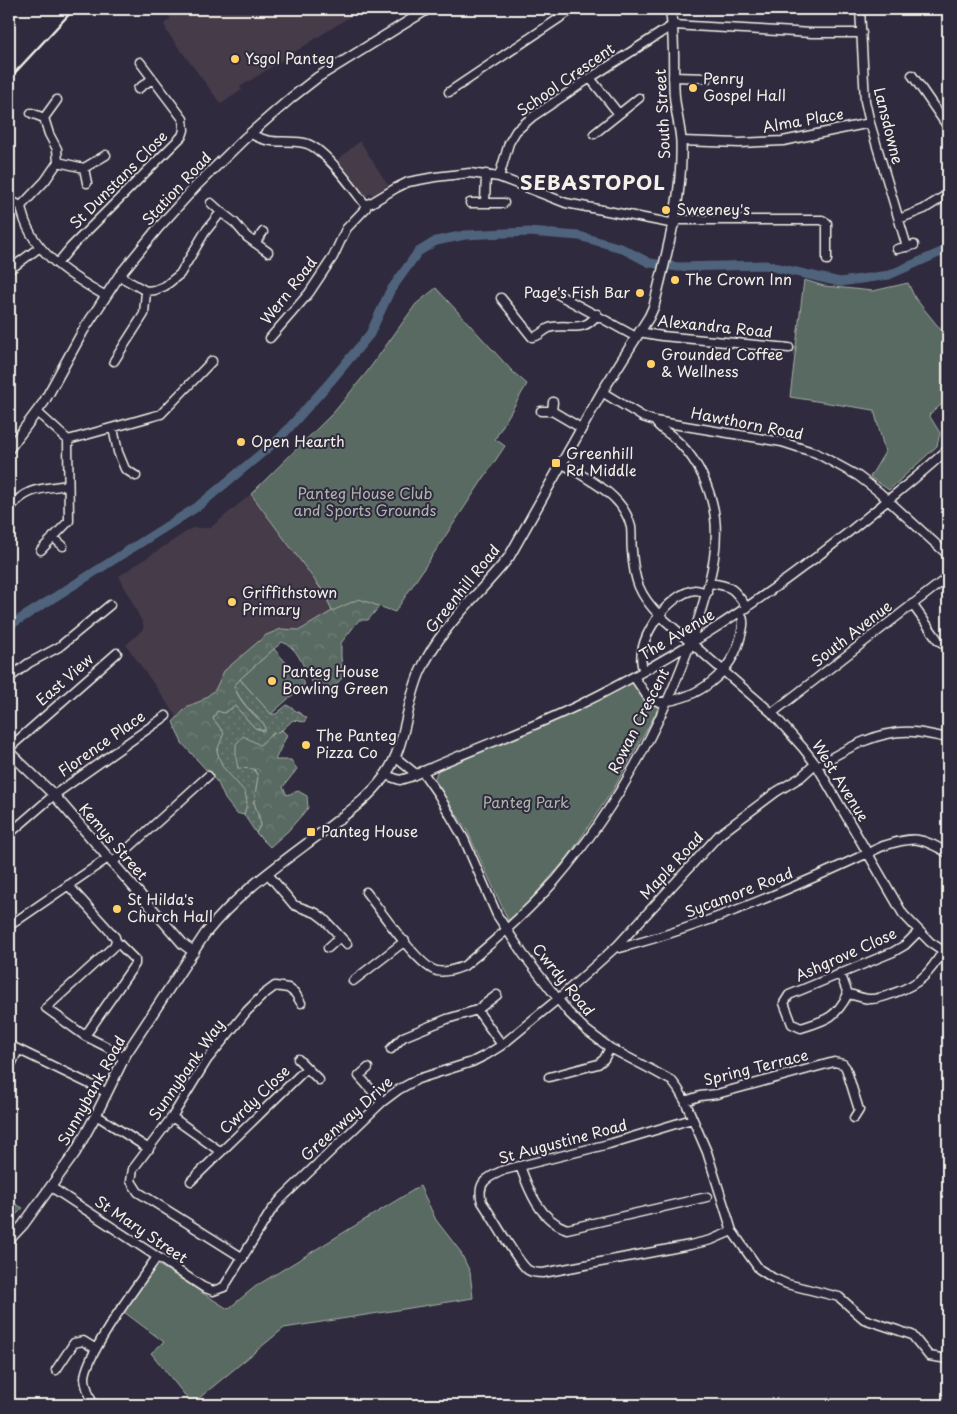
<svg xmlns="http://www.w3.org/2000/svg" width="957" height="1414" font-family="'Playpen Sans',sans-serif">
<defs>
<pattern id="grass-dots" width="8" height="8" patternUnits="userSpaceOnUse" patternTransform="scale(1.25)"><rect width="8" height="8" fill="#586a62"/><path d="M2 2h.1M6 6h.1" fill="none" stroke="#718078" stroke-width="1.8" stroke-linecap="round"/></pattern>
<pattern id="forest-crowns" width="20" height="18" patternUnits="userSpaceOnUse" patternTransform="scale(1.25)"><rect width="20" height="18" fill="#586a62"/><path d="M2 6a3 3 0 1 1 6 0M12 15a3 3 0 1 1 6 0" fill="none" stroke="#718078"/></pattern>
</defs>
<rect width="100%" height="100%" fill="#2f2a3d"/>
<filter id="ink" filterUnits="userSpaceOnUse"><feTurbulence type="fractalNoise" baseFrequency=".02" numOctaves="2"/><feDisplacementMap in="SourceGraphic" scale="10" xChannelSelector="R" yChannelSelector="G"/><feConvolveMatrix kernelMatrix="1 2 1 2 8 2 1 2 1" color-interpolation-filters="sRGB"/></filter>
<g filter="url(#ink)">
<!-- built -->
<path fill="#453a4a" d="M171 9H362L240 87 242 90 221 104 167 32 164 24 170 19 169 10Z
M360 141 388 185 373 196 371 193 365 197 336 161Z
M251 494 337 610 294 642 280 636 200 705 177 717 126 645 142 630 144 626 119 576 192 528H210Z"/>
<!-- grass -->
<path fill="url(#grass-dots)" stroke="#a6aea5" d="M240 679 271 714H276L287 705 307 718 304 722 293 720 282 730 271 735 260 745 254 769 258 777 254 802 261 824 256 833 244 815C251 783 232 789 221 765 215 753 218 740 219 726L213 719 217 711 231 709 235 706 255 728 265 731 264 724C252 713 240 701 234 686Z"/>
<!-- forest -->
<path fill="url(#forest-crowns)" stroke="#a6aea5" d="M315 581 384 601 368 620H359L341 643V657L343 677 332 689 321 690C317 687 312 683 310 679 302 665 298 647 282 642L240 679 234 686C239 702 252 713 264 724L265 731 255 728 235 706 224 713 217 711 213 719 224 733 217 751 222 766 245 792 247 803 244 815 236 813 225 799 218 783 182 743 173 722 188 706 201 701 215 690 224 671 266 635 281 629 300 630 332 611 325 594Z
M282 730 287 735 275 760H291L297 769 283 787 287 795 298 791 307 796 308 808 288 831 270 847 256 833 261 824 254 802 258 776 254 769 238 768 236 758V744L243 736 260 745 271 735Z"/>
<!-- green -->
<path fill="#586a62" stroke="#a6aea5" d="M804 280 824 286 873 291 908 283 915 298 946 336 948 335V399L929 415 940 433 937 446 889 490 870 477 885 452 874 410 790 397Z
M436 288 513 372 527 384 495 439 505 446 395 612 359 599 332 611 325 594 251 494 334 412 367 372 416 304Z
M274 649 305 684 271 714 240 679Z
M632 683 647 704 660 706 614 788 568 857 518 914 508 920 467 830 434 780 438 770 580 709Z
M420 1186 436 1220 460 1251 470 1272 473 1298 284 1328 192 1404 151 1353 164 1342 124 1312 157 1264 228 1309 256 1286Z
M9 1201 23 1208 9 1222Z"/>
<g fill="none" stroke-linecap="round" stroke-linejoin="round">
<!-- canal -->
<path stroke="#50647b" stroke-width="9" d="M9 626 197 507 280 438 330 382 370 334 390 291 418 252 436 241 465 235 529 232 579 236 621 248 650 263 678 267 765 265 840 282 889 275 948 249"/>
<defs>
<path id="minor" d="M860 9 865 101 870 123 907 247
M912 75 948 127
M673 77 708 78
M590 78 619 114
M138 89 152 79
M449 92 573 9
M31 113 44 118 57 100
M44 118 49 134 57 149 58 162 45 181 21 206C28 250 70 276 106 296
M251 134C274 146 281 139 304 143 323 146 352 187 364 203L367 204
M594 134 639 98
M681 141 740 143 783 141 870 123
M58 162 84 168 106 155
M84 168 87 183
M499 177 509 143 516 131 532 117 590 78 673 25 812 33H862
M9 200 21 206
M211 203 221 212
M470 203H504
M485 203 486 174
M899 219 924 209 948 194
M675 220H822L827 223V260
M255 243 263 232
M897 249 914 245
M57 264 71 247 182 136 184 130 183 119 140 62
M9 270 40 247
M119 276 146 291 155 290 165 286 180 274 205 232 221 212 235 223 247 237 268 252
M559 295 636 337
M501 298 532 337C539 337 542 331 549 328 567 322 584 335 597 314
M639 332 662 336 789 348
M270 338 309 293 333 257 346 229 366 208 367 204 371 203 396 188 408 182 435 177 470 173 499 177 566 203 675 224
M114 361 144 314 146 291
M602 392 643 417 655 421 782 442 816 453 858 476 879 492 948 555
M541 411H552L553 402
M552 411 581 428
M37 412 68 440 161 414 212 361
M113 428 118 452 125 469 136 476
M561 464C570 467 577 472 585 477 605 489 625 502 631 527 632 535 631 543 632 551 634 580 639 595 660 616L772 713 803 748 817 766 903 914 930 942 948 954
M10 508C27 487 42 489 68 485
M53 537 63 546
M41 550 69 521 68 440
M709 583C733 586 734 589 747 608
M912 604 938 640 948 647
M644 671C631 645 668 593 695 590 699 590 703 592 707 593
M634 677 647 696 659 702C698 699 732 674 741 635 743 628 745 620 740 612
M9 678 29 663 59 647 110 605
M772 713 948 577
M9 748 117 653
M395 757 416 774
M817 766C846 749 879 729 914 732 925 733 937 736 948 738
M422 771 438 794 464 839 497 915 523 954 568 1012 586 1030 610 1048 652 1070 672 1081 678 1089 685 1101 707 1152 732 1231 759 1269 773 1278 787 1284 839 1297 864 1319 912 1335 929 1356 948 1359
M385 775 400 780 410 777C465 752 522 732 577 706 688 652 787 584 882 505 904 487 927 469 948 449
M9 834 54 795 166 716
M112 863 208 776
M268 874 294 905 316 913 324 919 347 944
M68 885 115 937 116 941 114 946 46 1008 85 1036
M366 892C379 908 419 968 437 971 446 973 456 969 464 966 496 940 527 912 555 881 620 805 671 708 700 614 711 578 722 539 712 502 706 478 693 454 674 438 668 432 659 429 655 421
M9 926 108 858
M918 932 905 945 893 952 789 995 784 1003 792 1024 801 1028C826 1020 835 1019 848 994 855 995 863 999 871 999 879 999 886 996 894 993 920 984 929 974 943 951
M116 941 135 960V964L85 1036 107 1047 123 1058
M618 945 620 948C711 924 798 886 883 846 915 836 920 837 948 853
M328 948 340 937
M840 973 848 994
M353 981 405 941
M477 1010 502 1045
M9 1045 106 1092
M391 1049 403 1037 447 1019 477 1010 497 995
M298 1059 319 1080
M368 1068 359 1076 382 1102
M9 1069 18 1050
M549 1077 598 1064 604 1059 610 1048
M685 1101 700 1096 717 1094 834 1062 843 1064 846 1068 859 1110 854 1118
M96 1115 149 1149
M172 1117 221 1152
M692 1119 609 1144 504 1170C488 1177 476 1182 482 1202 492 1216 517 1262 528 1270 533 1273 538 1273 543 1273L690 1245 711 1240 732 1231
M520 1166C529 1191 540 1220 567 1229L707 1197
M191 1181 307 1068
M51 1187 203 1287 213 1291 224 1287 271 1211 282 1198 382 1102 398 1090 418 1079 472 1062 486 1055 502 1045 558 999 618 945 719 835 776 792 801 777 815 764
M243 1258 138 1192 131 1181 133 1169 172 1117 207 1060 247 1011 263 995 275 986 288 988 295 993 301 1003
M56 1370 74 1343 83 1341 96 1349
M93 1405C90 1397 86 1388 85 1379 84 1356 141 1280 157 1257"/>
<path id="tertiary" d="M9 449 44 402 83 331 119 276 158 228 198 184 244 139 291 98 318 77 428 9
M9 752 54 795 144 899 183 944 194 952
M9 1240 23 1225 75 1153 96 1115 126 1054 205 934C238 892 283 862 325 830 346 814 369 798 384 777 407 746 405 704 421 670 441 626 480 594 509 557L602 392 649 317 654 306C667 251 683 198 681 141 680 124 674 106 674 88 673 62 675 35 670 9"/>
</defs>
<!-- minor casing -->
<use href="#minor" stroke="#f4f1e8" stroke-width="11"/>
<!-- tertiary casing -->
<use href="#tertiary" stroke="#f4f1e8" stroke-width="12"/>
<!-- minor -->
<use href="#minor" stroke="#2f2a3d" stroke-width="8"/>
<!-- tertiary -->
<use href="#tertiary" stroke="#2f2a3d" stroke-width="9"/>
<!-- rail -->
<path stroke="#f4f1e8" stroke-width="2.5" d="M9 79 74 9"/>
</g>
</g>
<!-- markers -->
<g fill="#ffd166" stroke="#2f2a3d" stroke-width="2">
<circle cx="235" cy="59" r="5"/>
<circle cx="693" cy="88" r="5"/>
<circle cx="666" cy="210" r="5"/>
<circle cx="675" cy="280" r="5"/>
<circle cx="640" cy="293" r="5"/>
<circle cx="651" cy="364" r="5"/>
<circle cx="241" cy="442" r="5"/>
<rect x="551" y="458" width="10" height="10" rx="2.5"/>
<circle cx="232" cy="602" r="5"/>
<circle cx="272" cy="681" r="5"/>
<circle cx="306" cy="745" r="5"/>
<rect x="306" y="827" width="10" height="10" rx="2.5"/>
<circle cx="117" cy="909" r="5"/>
</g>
<g text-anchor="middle" stroke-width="4" stroke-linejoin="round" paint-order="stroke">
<!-- poi labels -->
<g font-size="15" fill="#f4f1e8" stroke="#2f2a3d" text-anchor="start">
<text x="245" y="64">Ysgol Panteg</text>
<text x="703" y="84">Penry<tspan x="703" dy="17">Gospel Hall</tspan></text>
<text x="676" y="215">Sweeney's</text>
<text x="685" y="285">The Crown Inn</text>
<text x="630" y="298" text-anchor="end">Page's Fish Bar</text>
<text x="661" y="360">Grounded Coffee<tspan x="661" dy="17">&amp; Wellness</tspan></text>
<text x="251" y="447">Open Hearth</text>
<text x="566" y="459">Greenhill<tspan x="566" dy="17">Rd Middle</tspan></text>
<text x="242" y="598">Griffithstown<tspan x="242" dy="17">Primary</tspan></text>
<text x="282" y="677">Panteg House<tspan x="282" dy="17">Bowling Green</tspan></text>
<text x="316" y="741">The Panteg<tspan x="316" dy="17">Pizza Co</tspan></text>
<text x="321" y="837">Panteg House</text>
<text x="127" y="905">St Hilda's<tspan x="127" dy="17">Church Hall</tspan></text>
</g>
<!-- street labels -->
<g font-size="15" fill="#f4f1e8" stroke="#2f2a3d">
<text transform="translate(566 80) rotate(-35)" y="5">School Crescent</text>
<text transform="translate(663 114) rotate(-93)" y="5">South Street</text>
<text transform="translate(803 121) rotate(-10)" y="5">Alma Place</text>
<text transform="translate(888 126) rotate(76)" y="5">Lansdowne</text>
<text transform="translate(119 180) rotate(-45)" y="5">St Dunstans Close</text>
<text transform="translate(177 189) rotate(-47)" y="5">Station Road</text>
<text transform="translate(289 291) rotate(-52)" y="5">Wern Road</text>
<text transform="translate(715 327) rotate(6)" y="5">Alexandra Road</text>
<text transform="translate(747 424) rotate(11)" y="5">Hawthorn Road</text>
<text transform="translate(463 589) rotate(-51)" y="5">Greenhill Road</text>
<text transform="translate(852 634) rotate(-38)" y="5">South Avenue</text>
<text transform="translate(677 635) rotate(-31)" y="5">The Avenue</text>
<text transform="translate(65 680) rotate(-41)" y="5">East View</text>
<text transform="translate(639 721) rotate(-63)" y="5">Rowan Crescent</text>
<text transform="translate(102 744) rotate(-35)" y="5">Florence Place</text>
<text transform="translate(840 781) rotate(58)" y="5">West Avenue</text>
<text transform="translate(113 842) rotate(49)" y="5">Kemys Street</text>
<text transform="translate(672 866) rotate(-47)" y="5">Maple Road</text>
<text transform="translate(739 893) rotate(-21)" y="5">Sycamore Road</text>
<text transform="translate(846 955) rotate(-24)" y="5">Ashgrove Close</text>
<text transform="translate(563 980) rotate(51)" y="5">Cwrdy Road</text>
<text transform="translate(756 1068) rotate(-14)" y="5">Spring Terrace</text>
<text transform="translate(187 1070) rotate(-55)" y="5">Sunnybank Way</text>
<text transform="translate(92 1091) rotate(-61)" y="5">Sunnybank Road</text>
<text transform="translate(255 1100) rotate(-44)" y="5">Cwrdy Close</text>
<text transform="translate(347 1119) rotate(-42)" y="5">Greenway Drive</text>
<text transform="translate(563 1142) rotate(-15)" y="5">St Augustine Road</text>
<text transform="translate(141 1230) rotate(34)" y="5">St Mary Street</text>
</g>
<!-- park labels -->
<g font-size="15" fill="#aeb4ac" stroke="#2f2a3d">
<text x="365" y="499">Panteg House Club<tspan x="365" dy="17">and Sports Grounds</tspan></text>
<text x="526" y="808">Panteg Park</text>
</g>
<!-- district labels -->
<g font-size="20" font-weight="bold" letter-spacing="1" fill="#f4f1e8" stroke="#2f2a3d">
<text x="593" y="190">SEBASTOPOL</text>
</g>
</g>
<!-- margin -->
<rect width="957" height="1414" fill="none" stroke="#2f2a3d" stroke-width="30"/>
<rect x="15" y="15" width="927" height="1384" fill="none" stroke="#f4f1e8" stroke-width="2" filter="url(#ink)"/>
</svg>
